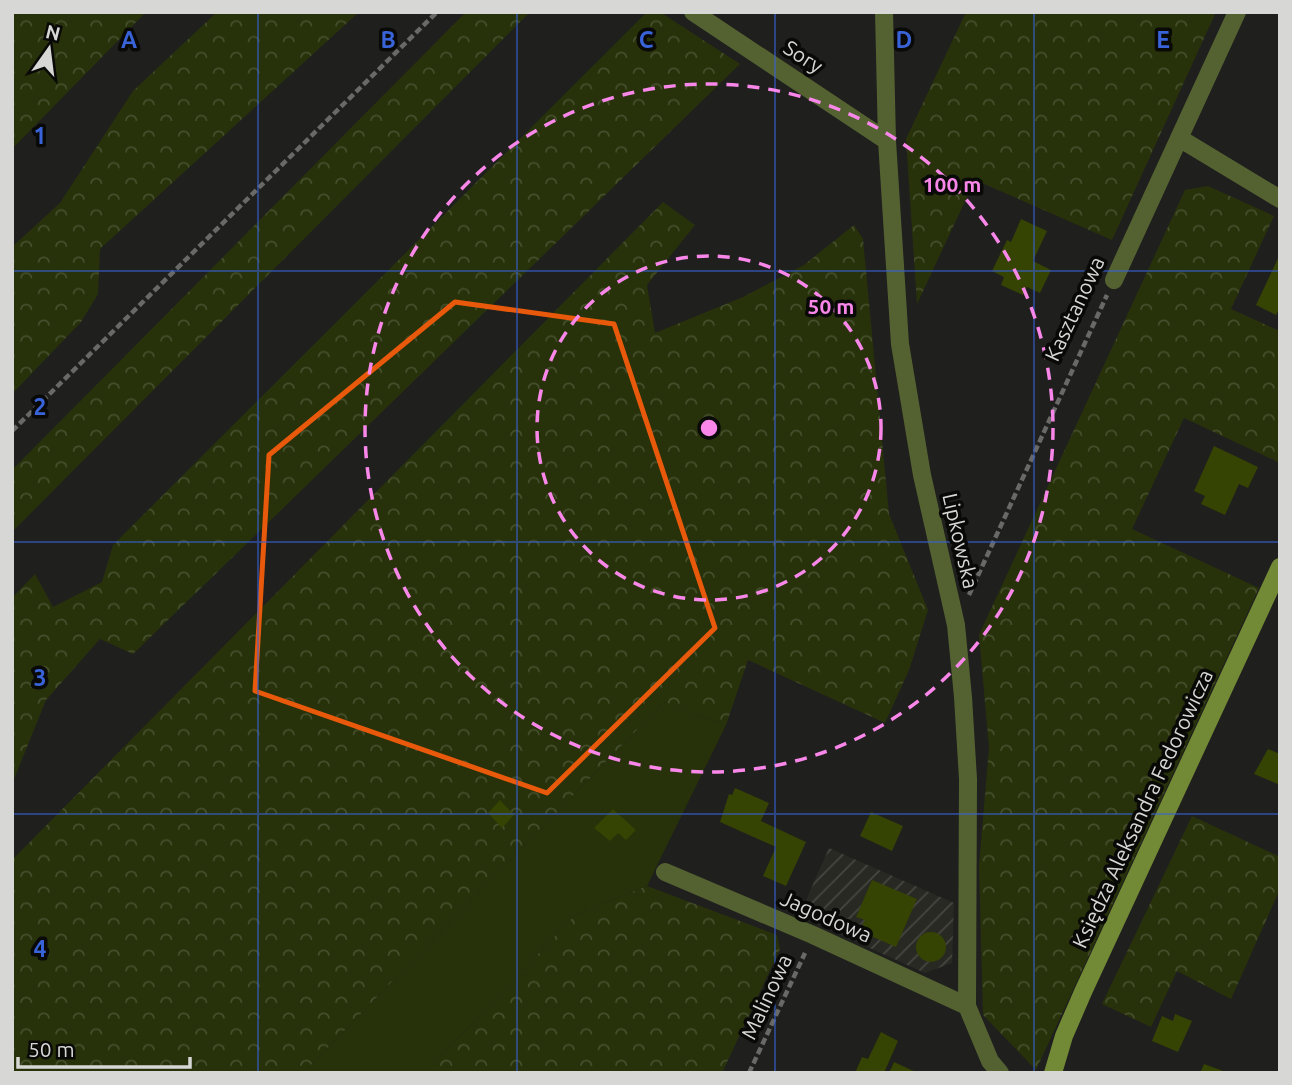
<svg xmlns="http://www.w3.org/2000/svg" width="1292" height="1085" font-family="Ubuntu,sans-serif">
<defs>
<pattern id="industrial-furrows" width="10" height="10" patternUnits="userSpaceOnUse" patternTransform="scale(1.75)"><rect width="10" height="10" fill="#272922"/><path d="M-1 1l2-2M0 10L10 0M9 11l2-2" fill="none" stroke="#464741"/></pattern>
<pattern id="forest-crowns" width="20" height="18" patternUnits="userSpaceOnUse" patternTransform="scale(1.75)"><rect width="20" height="18" fill="#27320a"/><path d="M2 6a3 3 0 1 1 6 0M12 15a3 3 0 1 1 6 0" fill="none" stroke="#464f2d"/></pattern>
</defs>
<rect width="100%" height="100%" fill="#1f1f1d"/>
<!-- industrial -->
<path fill="url(#industrial-furrows)" d="M829 848 954 903 952 963 925 973 799 916Z"/>
<!-- grass -->
<path fill="#27320a" d="M664 702 726 725 647 886 575 915 425 1073H303Z"/>
<!-- forest -->
<path fill="url(#forest-crowns)" d="M12 12H146L12 149Z
M217 12H359L100 249 98 294 81 322 12 394V247L60 203 133 91Z
M466 12H530L12 532V470Z
M647 12H660L740 64 133 654 100 639 46 700 12 784V598L35 574 53 607 102 582 113 545Z
M966 12H1216L1112 240 975 180 917 304 906 139Z
M1208 186 1274 216 1231 309 1280 331V463L1184 418 1132 529 1259 588 1036 1070 983 1015 979 866 989 748 979 635 1185 190Z
M663 202 695 225 647 285 655 333 743 297 804 265 854 225 863 239 889 514 928 610 909 670 885 723 748 660 726 725 664 702 303 1073H12V860Z
M1192 816 1280 857V889L1231 999 1177 971 1151 1027 1102 1004Z
M647 886 777 935 780 949 722 1073H425L575 915Z"/>
<!-- building -->
<path fill="#354303" d="M1021 219 1047 231 1033 261 1051 270 1040 293 1027 287 1023 295 1001 285 1004 277 992 271 1007 240 1011 242Z
M1280 254V307L1276 315 1256 305Z
M1214 446 1258 467 1248 488 1239 484 1225 515 1201 504 1205 496 1194 491Z
M1268 749 1280 754V785L1254 774Z
M735 788 769 803 761 821 806 842 786 886 763 876 776 847 720 822 729 794 732 795Z
M500 800 514 815 502 828 488 813Z
M613 809 636 830 626 840 618 833 610 841 594 828Z
M871 812 903 826 892 851 860 836Z
M872 880 917 899 896 947 871 936 872 933 861 928 865 920 856 917Z
M916 947a15 15 0 1 1 30 0a15 15 0 1 1-30 0Z
M1175 1014 1192 1021 1178 1052 1152 1041 1162 1016 1173 1021Z
M881 1032 898 1041 884 1073H855L862 1057 868 1059Z
M894 1062 918 1073H889Z
M1204 1064 1226 1072V1073H1200Z"/>
<g fill="none" stroke-linecap="round" stroke-linejoin="round">
<!-- path -->
<path stroke="#696a68" stroke-width="4.5" stroke-dasharray="7 3.5" stroke-linecap="butt" d="M12 431 437 12
M969 595 1107 295
M749 1073 805 953"/>
<!-- street -->
<path stroke="#546231" stroke-width="18" d="M693 12 887 141
M884 12 887 141 900 344 922 475 956 625 963 697 968 779 967 1006 990 1061 1000 1073
M1179 138 1280 199
M1114 280 1237 12
M665 872 813 935 967 1006"/>
<!-- secondary -->
<path stroke="#728935" stroke-width="18" d="M1053 1073 1064 1036 1083 992 1280 567"/>
</g>
<!-- marked area -->
<path fill="none" stroke="#e8590c" stroke-width="5" stroke-linejoin="round" d="M455 302 614 324 715 628 547 793 255 691 269 455Z"/>
<!-- grid -->
<path fill="none" stroke="#3963d8" stroke-width="2" stroke-opacity="0.55" d="M258 12V1073M517 12V1073M775 12V1073M1034 12V1073M12 271H1280M12 542H1280M12 814H1280"/>
<!-- distance rings -->
<g fill="none" stroke="#f987e9" stroke-width="3.5" stroke-dasharray="12 9">
<circle cx="709" cy="428" r="172"/>
<circle cx="709" cy="428" r="344"/>
</g>
<g text-anchor="middle" stroke-width="7" stroke-linejoin="round" paint-order="stroke">
<!-- street labels -->
<g font-size="21" fill="#d7d8d6" stroke="#090908">
<text transform="translate(803 57) rotate(33)" y="7">Sory</text>
<text transform="translate(1075 309) rotate(-65)" y="7">Kasztanowa</text>
<text transform="translate(960 541) rotate(77)" y="7">Lipkowska</text>
<text transform="translate(1143 809) rotate(-65)" y="7">Księdza Aleksandra Fedorowicza</text>
<text transform="translate(826 917) rotate(24)" y="7">Jagodowa</text>
<text transform="translate(767 997) rotate(-65)" y="7">Malinowa</text>
</g>
</g>
<g font-size="23" text-anchor="middle" font-weight="bold" fill="#3963d8" stroke="#090908" stroke-width="7" stroke-linejoin="round" paint-order="stroke">
<text x="129" y="48">A</text>
<text x="388" y="48">B</text>
<text x="646" y="48">C</text>
<text x="904" y="48">D</text>
<text x="1163" y="48">E</text>
<text x="40" y="144">1</text>
<text x="40" y="415">2</text>
<text x="40" y="686">3</text>
<text x="40" y="957">4</text>
</g>
<circle cx="709" cy="428" r="10" fill="#f987e9" stroke="#090908" stroke-width="3.5"/>
<g font-size="21" text-anchor="middle" font-weight="bold" fill="#f987e9" stroke="#090908" stroke-width="7" stroke-linejoin="round" paint-order="stroke">
<text x="952" y="192">100 m</text>
<text x="831" y="314">50 m</text>
</g>
<!-- border -->
<rect width="1292" height="1085" fill="none" stroke="#d7d8d6" stroke-width="28"/>
<!-- north arrow -->
<g transform="translate(49 49) rotate(14)" stroke="#090908" stroke-width="5" paint-order="stroke">
<path d="M0-5L12 26L0 18L-12 26Z" fill="#d7d8d6"/>
<text y="-10" font-size="19" font-weight="bold" text-anchor="middle" fill="#d7d8d6">N</text>
</g>
<!-- scale -->
<path d="M18 1057v10h172v-10" fill="none" stroke="#d7d8d6" stroke-width="3.5"/>
<text x="28" y="1057" font-size="21" fill="#d7d8d6" stroke="#090908" stroke-width="5" paint-order="stroke">50 m</text>
</svg>
